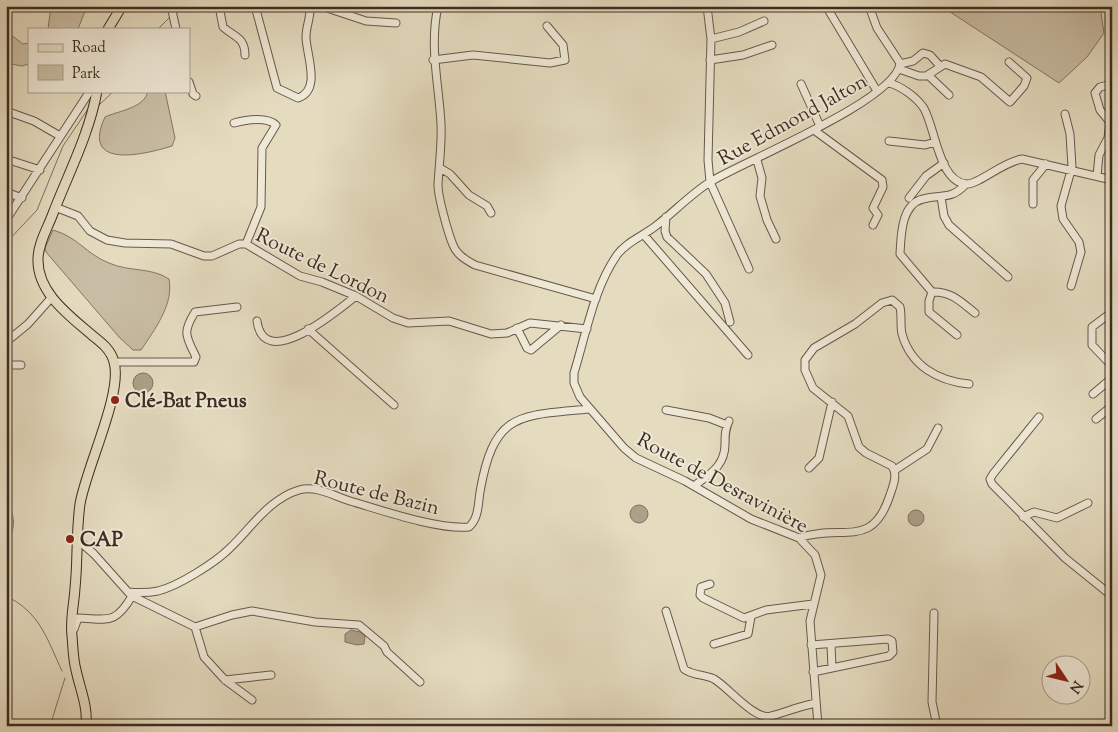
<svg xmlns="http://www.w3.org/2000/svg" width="1118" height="732" font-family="'Sorts Mill Goudy',serif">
<rect width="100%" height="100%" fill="#e5dcc0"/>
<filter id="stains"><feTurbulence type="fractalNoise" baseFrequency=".004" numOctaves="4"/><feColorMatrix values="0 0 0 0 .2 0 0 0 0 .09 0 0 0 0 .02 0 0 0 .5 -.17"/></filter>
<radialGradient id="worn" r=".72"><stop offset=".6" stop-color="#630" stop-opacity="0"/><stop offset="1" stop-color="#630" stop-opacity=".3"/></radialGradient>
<!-- green -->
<path fill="#c9bea5" stroke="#847564" d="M51 6H87L78 29H48Z
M941 6H1100L1104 33 1087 57 1059 83Z
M6 31 23 44 29 43V64L22 66 6 63Z
M148 91H165L175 138 172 146C146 154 80 171 105 117 118 111 145 108 148 91Z
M53 230C78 237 86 254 109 263 129 272 151 267 169 279 174 304 155 329 141 350H133L119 337 46 252 45 248Z"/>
<!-- water -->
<path fill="#aca08a" stroke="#807260" d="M133 383a10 10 0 1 1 20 0a10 10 0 1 1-20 0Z
M630 514a9 9 0 1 1 18 0a9 9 0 1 1-18 0Z
M908 518a8 8 0 1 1 16 0a8 8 0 1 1-16 0Z
M351 630 360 632 365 636 364 644 357 645 345 642V634Z"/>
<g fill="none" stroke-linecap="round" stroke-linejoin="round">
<!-- stream -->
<path stroke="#807260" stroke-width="1" d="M176 10 180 6
M158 29 170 17
M99 105 114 91
M6 243 37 210 63 146 88 109
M6 497C14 518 18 524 6 544
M6 596C40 612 47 639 62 671
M50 726 65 678"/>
<defs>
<path id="minor" d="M171 6 176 29
M219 6 223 27C234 37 245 37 245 55
M255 6 277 88 298 98C322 90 306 54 306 37 306 26 311 17 310 6
M321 6 366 21 396 23
M438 6C429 47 439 84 441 124 442 145 439 164 438 185 438 197 448 233 453 245 457 255 466 260 475 265L596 299
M707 6 711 39 708 160 710 182 749 269
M826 6 877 91
M711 39 739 32 764 21
M433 60 473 55 550 63 565 60 563 45 547 26
M710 60 743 55 772 45
M900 64 913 61 923 53 930 55 940 66
M899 69 919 76H926L945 64 981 77 1010 102 1024 86 1027 78 1009 62
M928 75 949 95
M189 82 193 94 196 96
M889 83C901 86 916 97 923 107 935 124 938 183 967 184 979 184 1003 162 1022 159L1112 180
M801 84 820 126
M6 111 34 121 60 136
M1065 114 1070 134 1072 167 1061 206 1063 219 1079 242 1081 252 1071 286
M234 123C246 120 266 116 276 125L262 148 261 207 246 244
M814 130 882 180 883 187 873 208 878 215 873 225
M889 141 925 145 935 142
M6 159 40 170
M757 160 762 178 760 196 767 220 776 239
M440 168 450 174 469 195 487 206 491 213
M1097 176 1099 155 1108 138 1110 122 1100 110 1095 93 1100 87 1112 84
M6 192 22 198
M941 197 944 216 949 225 1008 277
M909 198 926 176 944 163
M1033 204V180L1046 164
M55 207 78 216 90 231 107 240 125 243 171 244 204 256H212L239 244H246L300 276 322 282 356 296 393 318 408 323 449 321 491 334 507 333 530 323 587 329
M666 217 665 231 667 237 706 274 725 303 730 322
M6 220 90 91
M644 235 748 355
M932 292 900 254C901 236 901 204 923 199 943 194 951 200 966 184
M1112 312 1092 327V345L1112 366
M257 321C264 373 337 311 356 296
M517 328 527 348 531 350 561 325
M308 329 394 405
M957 335 929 312V301L932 292C951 291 961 302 975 313
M6 342 28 324 52 297
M114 362H194L196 357C186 336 182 333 195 312L237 307
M6 365H21
M1093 394 1112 378
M666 410 709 418 727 425
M1039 417 993 474 990 479 992 484 1065 558 1112 596
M1096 419 1112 406
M809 468 819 458 832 402
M895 470 927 449 938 428
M694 486C710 474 725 466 725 444 725 436 725 429 729 421
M1023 517 1034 512 1057 518 1088 503
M799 538C842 523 872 551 890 495 893 486 898 475 892 466L866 453 859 447 848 416 813 388 805 370V360L814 348 855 324 882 303 892 300 900 307C902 316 900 325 902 334 911 366 938 381 969 384
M78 540 94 554 128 592C139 593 148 593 158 591 178 586 215 563 230 548 251 528 269 499 299 490 316 485 334 496 350 501 381 510 438 530 469 527 479 518 478 504 480 492 494 411 519 416 589 409
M710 584 701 587 700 595 703 598 744 618 766 610 813 604
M128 592 132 596 195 627 204 657 225 680 252 700
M666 611 684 669C693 676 704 674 714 679 728 687 755 721 771 716 786 712 800 706 816 703
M934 613 932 702 937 726
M195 627 232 615 252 611 315 622 359 625 384 646 387 652 420 682
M74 629 78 618C108 619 115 625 132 596
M714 644 748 634 751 617
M811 645 888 639 892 641 893 652 889 656 813 672
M831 645 832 668
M225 680 271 675
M818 726 810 621 821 575 815 555 799 538 751 519 685 481 636 458 624 448 580 397 574 383V373C586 334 594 288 617 255 626 242 645 235 657 225 675 211 691 194 710 182 744 161 897 100 900 63L877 28 869 6"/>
<path id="major" d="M108 29 122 6
M86 726C88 706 80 689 76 670 73 659 73 647 72 636 70 619 74 605 75 588 78 560 76 532 80 504 86 468 123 393 114 362 111 350 102 343 93 336 70 316 37 293 38 259 38 244 47 229 52 216 68 174 89 135 97 91"/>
</defs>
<!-- minor casing -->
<use href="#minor" stroke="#68584a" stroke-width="9"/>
<!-- major casing -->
<use href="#major" stroke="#3e2c22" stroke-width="11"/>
<!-- minor -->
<use href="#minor" stroke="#eee8d6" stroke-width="7"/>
<!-- major -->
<use href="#major" stroke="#e5dcc0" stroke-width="9"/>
</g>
<!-- markers -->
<g fill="#8f2418" stroke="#eee8d6" stroke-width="2">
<circle cx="115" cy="400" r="5"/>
<circle cx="70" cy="539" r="5"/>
</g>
<g text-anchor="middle" stroke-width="4" stroke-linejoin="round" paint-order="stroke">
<!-- street labels -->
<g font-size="20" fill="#3e2c22" stroke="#eee8d6">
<text transform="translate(792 119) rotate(-29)" y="7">Rue Edmond Jalton</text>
<text transform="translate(323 265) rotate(26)" y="7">Route de Lordon</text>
<text transform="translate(723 482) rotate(28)" y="7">Route de Desravinière</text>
<text transform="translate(377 492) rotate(14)" y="7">Route de Bazin</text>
</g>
<!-- poi labels -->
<g font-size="20" font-weight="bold" fill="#3e2c22" stroke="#eee8d6" text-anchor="start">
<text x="125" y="407">Clé-Bat Pneus</text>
<text x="80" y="546">CAP</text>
</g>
</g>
<!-- margin -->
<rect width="1118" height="732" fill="none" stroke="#e5dcc0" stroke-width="25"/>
<rect x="8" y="8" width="1103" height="717" fill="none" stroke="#3e2c22" stroke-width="2.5"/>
<rect x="12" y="12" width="1093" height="707" fill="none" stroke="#3e2c22"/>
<!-- legend -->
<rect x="28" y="28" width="162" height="65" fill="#eee8d6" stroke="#a89d8e"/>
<rect x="38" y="44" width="25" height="8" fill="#e5dcc0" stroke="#a89d8e"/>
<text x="72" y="52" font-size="15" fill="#3e2c22">Road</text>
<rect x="38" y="65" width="25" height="15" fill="#c9bea5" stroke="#a89d8e"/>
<text x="72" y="78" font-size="15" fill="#3e2c22">Park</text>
<!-- north arrow -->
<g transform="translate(1066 680) rotate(125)"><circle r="24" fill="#eee8d6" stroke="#a89d8e"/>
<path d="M0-4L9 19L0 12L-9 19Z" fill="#8f2418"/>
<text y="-8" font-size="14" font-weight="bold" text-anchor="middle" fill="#3e2c22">N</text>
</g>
<rect width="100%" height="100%" filter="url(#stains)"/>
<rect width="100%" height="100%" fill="url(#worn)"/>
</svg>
